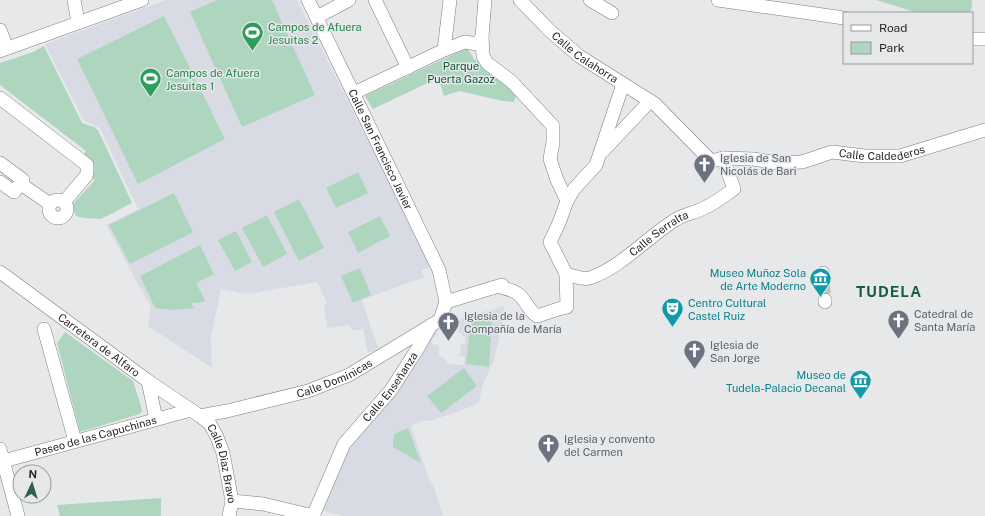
<svg xmlns="http://www.w3.org/2000/svg" width="985" height="516" font-family="'Public Sans',sans-serif">
<rect width="100%" height="100%" fill="#e7e8ea"/>
<!-- built -->
<path fill="#d8dbe4" d="M166 0H297L365 135 368 134 427 252 429 267 423 269 421 271 424 277 362 300 370 325 379 349 368 353 363 329 350 331 352 330 350 325 327 328 324 305 327 303 317 282 247 294 221 289 211 337 212 368 148 326 151 308 106 225 138 209 100 128 84 121 45 44Z
M504 306 502 326 494 360 482 387 479 403 457 412 429 421H422L411 426 428 476 434 487 443 516H342L324 511 322 508 350 445 435 328 437 334 432 340V344L439 345V355L447 361V364L464 365 465 357 457 356 461 352 460 344 465 343V337L459 332 457 320Z"/>
<!-- green -->
<path fill="#aed6bf" d="M217 0H272L315 95 242 127 190 12Z
M876 0H971L972 1 971 13H918Z
M164 16 225 139 138 184 77 59Z
M44 46 82 123 94 127 98 130 132 203 101 219 84 218 76 216 72 205 95 180 90 176 82 157 86 151 0 85V63L33 52Z
M467 48 474 59 513 87 517 92 514 102 503 101 459 91 444 96 438 78 373 109 365 96Z
M358 172 368 193 336 208 326 188Z
M174 193 193 232 130 264 109 225Z
M299 199 324 248 299 261 274 212Z
M267 215 287 254 263 267 242 228Z
M380 216 390 236 358 253 348 232Z
M236 231 252 262 235 271 218 240Z
M200 245 214 274 196 283 205 300 204 302 191 303 194 308 174 310 155 308 140 276Z
M360 268 371 295 353 303 341 276Z
M471 319 492 320 489 367 466 364Z
M65 332 133 381 142 410 140 414 80 432 57 343Z
M464 368 477 386 441 413 427 396Z
M408 428 421 463 393 447 394 434Z
M161 498V516H60L57 505Z"/>
<g fill="none" stroke-linecap="round" stroke-linejoin="round">
<!-- minor-tunnel -->
<path stroke="#c0c1c3" stroke-width="13" stroke-dasharray="13 6" stroke-linecap="butt" d="M823 281 825 300"/>
<defs>
<g id="minor">
<path d="M74 0 78 22"/>
<path id="s1" d="M308 0 439 270 446 302"/>
<path d="M375 0 408 68"/>
<path d="M485 0 482 37 483 56 487 63 511 81 553 126V142L550 159 557 180 567 201"/>
<path id="s2" d="M520 0 549 30 579 56 655 104 711 161 723 158 754 159 776 163 802 162 832 152 865 156H900L985 130"/>
<path d="M590 0 612 13"/>
<path d="M718 0 844 18"/>
<path d="M317 17 349 0"/>
<path d="M0 30 7 48"/>
<path d="M972 39H985"/>
<path d="M444 50 450 0"/>
<path d="M0 51 142 0"/>
<path d="M354 93 444 50 465 42 477 44 482 37"/>
<path d="M0 98 87 165V173L86 176 64 202"/>
<path d="M603 151 650 101"/>
<path d="M0 163 23 180 14 192 0 182"/>
<path d="M21 184 50 204"/>
<circle cx="58" cy="209" r="9"/>
<path id="s3" d="M0 272 148 381 200 416 210 424 217 437 223 453 232 501 229 516"/>
<path d="M823 273V281"/>
<path id="s4" d="M566 274C574 276 582 280 590 278 623 266 646 238 675 220 684 214 695 213 704 208 715 203 724 196 734 189L723 158"/>
<path d="M446 302 502 285 503 288C508 289 514 291 518 294 526 300 528 310 537 316 547 313 556 309 567 307L566 274 550 242 559 223 567 201 574 189 596 165 623 84"/>
<path d="M825 302V300"/>
<path d="M44 329 75 441"/>
<path d="M148 381 156 419"/>
<path id="s5" d="M200 416 227 411 308 391 349 375 440 320 446 302"/>
<path d="M0 449 18 516"/>
<path id="s6" d="M0 462 191 410"/>
<path d="M232 501 263 504 314 516"/>
<path id="s7" d="M313 516 344 444 391 390 418 348 431 325"/>
</g>
</defs>
<!-- minor casing -->
<use href="#minor" stroke="#7d7d80" stroke-width="14"/>
<!-- minor -->
<use href="#minor" stroke="#fff" stroke-width="13"/>
</g>
<!-- icons -->
<defs>
<symbol id="stadium-pin" viewBox="-11 -11 22 30"><path d="M0 17L-7.5 6A9.5 9.5 0 1 1 7.5 6Z" fill="#2e9e5b" stroke="#e7e8ea"/><path d="M0-5a6.5 5 0 1 0 0 10a6.5 5 0 1 0 0-10ZM-3.5-1.8h7v3.6h-7Z" fill="#fff"/></symbol>
<symbol id="church-pin" viewBox="-11 -11 22 30"><path d="M0 17L-7.5 6A9.5 9.5 0 1 1 7.5 6Z" fill="#6b7280" stroke="#e7e8ea"/><path d="M-1.2-6h2.4v3.5h3.3v2.4h-3.3V6h-2.4V-.1h-3.3v-2.4h3.3Z" fill="#fff"/></symbol>
<symbol id="museum-pin" viewBox="-11 -11 22 30"><path d="M0 17L-7.5 6A9.5 9.5 0 1 1 7.5 6Z" fill="#0f9aa8" stroke="#e7e8ea"/><path d="M0-6L6-3V-2H-6V-3ZM-5-1h2V3h-2ZM-1-1h2V3h-2ZM3-1h2V3H3ZM-6 4H6V6H-6Z" fill="#fff"/></symbol>
<symbol id="theatre-pin" viewBox="-11 -11 22 30"><path d="M0 17L-7.5 6A9.5 9.5 0 1 1 7.5 6Z" fill="#0f9aa8" stroke="#e7e8ea"/><path d="M-5-5.5Q0-4 5-5.5V0Q5 5 0 6Q-5 5-5 0ZM-3.3-2.5H-1v1.5H-3.3ZM1-2.5H3.3v1.5H1ZM-2.8 1Q0 5.5 2.8 1Z" fill="#fff"/></symbol>
</defs>
<g fill-rule="evenodd">
<use href="#stadium-pin" x="240" y="20" width="25" height="34"/>
<use href="#stadium-pin" x="138" y="66" width="25" height="34"/>
<use href="#church-pin" x="692" y="152" width="25" height="34"/>
<use href="#museum-pin" x="808" y="266" width="25" height="34"/>
<use href="#theatre-pin" x="660" y="296" width="25" height="34"/>
<use href="#church-pin" x="886" y="308" width="25" height="34"/>
<use href="#church-pin" x="436" y="310" width="25" height="34"/>
<use href="#church-pin" x="682" y="338" width="25" height="34"/>
<use href="#museum-pin" x="848" y="368" width="25" height="34"/>
<use href="#church-pin" x="536" y="432" width="25" height="34"/>
</g>
<g text-anchor="middle" stroke-width="3" stroke-linejoin="round" paint-order="stroke">
<!-- leisure labels -->
<g font-size="11" fill="#27864d" stroke="#e7e8ea" text-anchor="start">
<text x="268" y="31">Campos de Afuera<tspan x="268" dy="13">Jesuitas 2</tspan></text>
<text x="166" y="77">Campos de Afuera<tspan x="166" dy="13">Jesuitas 1</tspan></text>
</g>
<!-- street labels -->
<g font-size="11" fill="#262627" stroke="#e7e8ea">
<text dy="4" stroke="none"><textPath href="#s2" startOffset="87">Calle Calahorra</textPath></text>
<text dy="4" stroke="none"><textPath href="#s1" startOffset="166">Calle San Francisco Javier</textPath></text>
<text dy="4" stroke="none"><textPath href="#s2" startOffset="425">Calle Caldederos</textPath></text>
<text dy="4" stroke="none"><textPath href="#s4" startOffset="107">Calle Serralta</textPath></text>
<text dy="4" stroke="none"><textPath href="#s3" startOffset="123">Carretera de Alfaro</textPath></text>
<text dy="4" stroke="none"><textPath href="#s5" startOffset="140">Calle Dominicas</textPath></text>
<text dy="4" stroke="none"><textPath href="#s7" startOffset="152">Calle Enseñanza</textPath></text>
<text dy="4" stroke="none"><textPath href="#s6" startOffset="99">Paseo de las Capuchinas</textPath></text>
<text dy="4" stroke="none"><textPath href="#s3" startOffset="301">Calle Diaz Bravo</textPath></text>
</g>
<!-- park labels -->
<g font-size="11" fill="#115639" stroke="#e7e8ea">
<text x="461" y="70">Parque<tspan x="461" dy="13">Puerta Gazoz</tspan></text>
</g>
<!-- worship labels -->
<g font-size="11" fill="#5b616d" stroke="#e7e8ea" text-anchor="start">
<text x="720" y="162">Iglesia de San<tspan x="720" dy="13">Nicolás de Bari</tspan></text>
<text x="914" y="318">Catedral de<tspan x="914" dy="13">Santa María</tspan></text>
<text x="464" y="320">Iglesia de la<tspan x="464" dy="13">Compañía de María</tspan></text>
<text x="710" y="349">Iglesia de<tspan x="710" dy="13">San Jorge</tspan></text>
<text x="564" y="443">Iglesia y convento<tspan x="564" dy="13">del Carmen</tspan></text>
</g>
<!-- culture labels -->
<g font-size="11" fill="#0d838f" stroke="#e7e8ea" text-anchor="end">
<text x="806" y="277">Museo Muñoz Sola<tspan x="806" dy="13">de Arte Moderno</tspan></text>
<text x="688" y="307" text-anchor="start">Centro Cultural<tspan x="688" dy="13">Castel Ruiz</tspan></text>
<text x="846" y="379">Museo de<tspan x="846" dy="13">Tudela-Palacio Decanal</tspan></text>
</g>
<!-- district labels -->
<g font-size="15" font-weight="bold" letter-spacing="1" fill="#175d44" stroke="#e7e8ea">
<text x="889" y="297">TUDELA</text>
</g>
</g>
<!-- legend -->
<rect x="843" y="12" width="130" height="52" fill="#e7e8ea" stroke="#9a9a9c"/>
<rect x="851" y="25" width="20" height="6" fill="#ffffff" stroke="#9a9a9c"/>
<text x="879" y="32" font-size="12" fill="#262627">Road</text>
<rect x="851" y="42" width="20" height="12" fill="#aed6bf" stroke="#9a9a9c"/>
<text x="879" y="52" font-size="12" fill="#262627">Park</text>
<!-- north arrow -->
<g transform="translate(32 484) rotate(4)"><circle r="19" fill="#e7e8ea" stroke="#9a9a9c"/>
<path d="M0-3L7 15L0 10L-7 15Z" fill="#2a634c"/>
<text y="-6" font-size="11" font-weight="bold" text-anchor="middle" fill="#262627">N</text>
</g>
</svg>
